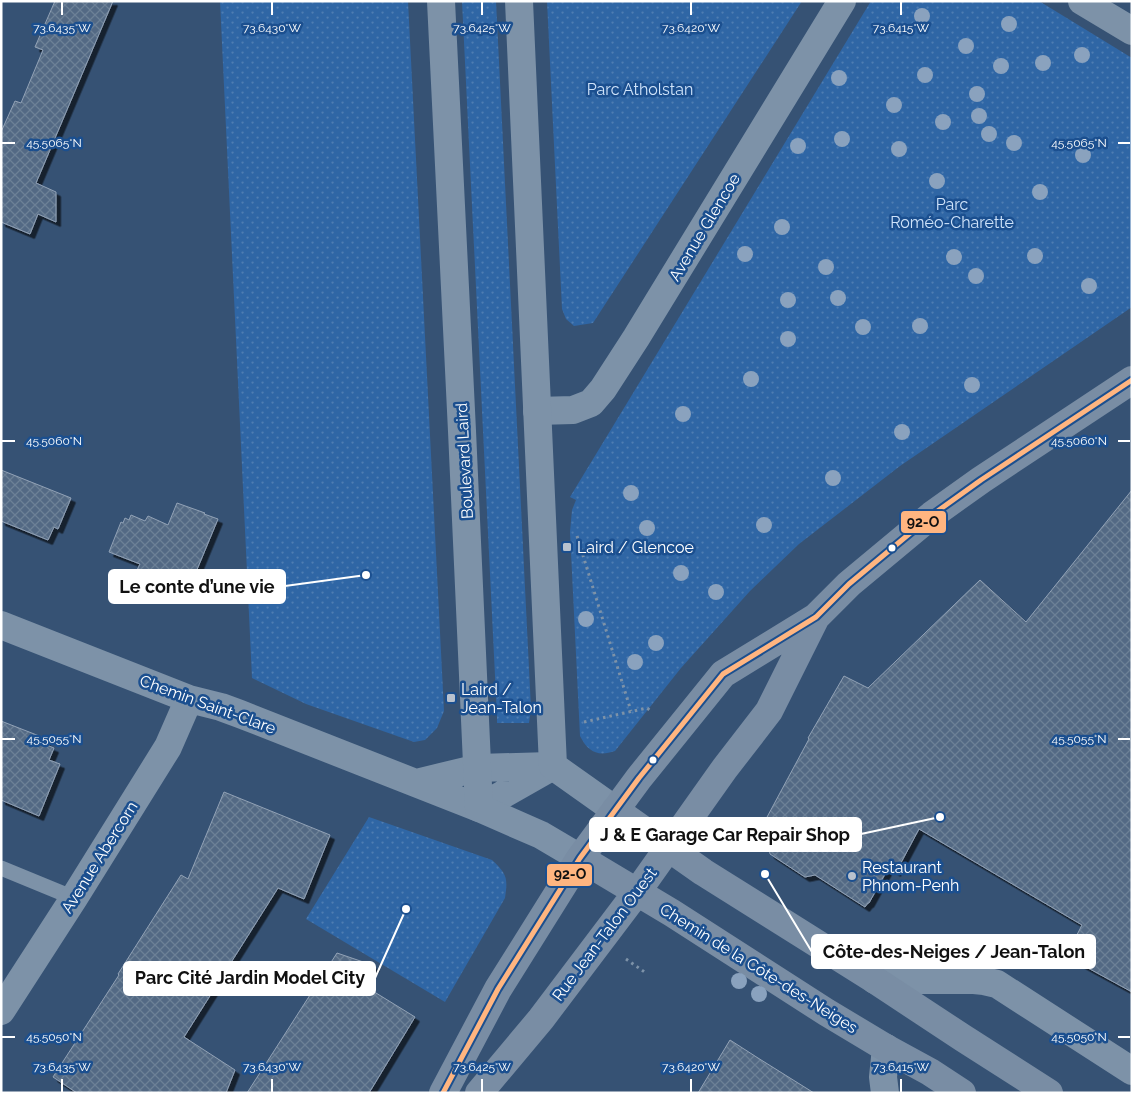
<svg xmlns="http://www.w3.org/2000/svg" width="1133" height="1094" font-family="Raleway,sans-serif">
<defs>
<pattern id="grass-dots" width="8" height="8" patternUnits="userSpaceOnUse" patternTransform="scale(1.25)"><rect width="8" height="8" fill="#2f66a5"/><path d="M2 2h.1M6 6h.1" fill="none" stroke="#4e7db2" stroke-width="1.8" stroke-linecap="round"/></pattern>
<pattern id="building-cross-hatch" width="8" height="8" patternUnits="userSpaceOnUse" patternTransform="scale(1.25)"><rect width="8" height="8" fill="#526984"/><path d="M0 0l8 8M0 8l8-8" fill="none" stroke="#6c8096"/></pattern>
<filter id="shadow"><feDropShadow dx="4.5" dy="4.5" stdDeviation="0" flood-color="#0009"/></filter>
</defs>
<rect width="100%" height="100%" fill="#365274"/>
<!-- grass -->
<path fill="url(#grass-dots)" d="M220 1H408L444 711 437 728 425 740 414 742 306 704 252 678Z
M462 1H496L531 709 529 723H497V717Z
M547 1H802L593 323 574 326 566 319 562 309Z
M871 1H1039L1132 58V307L900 466 799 544 750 591 681 668 615 751C598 757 588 752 580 736L570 532 572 510 576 500 570 497Z
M369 817 492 860C507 874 508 878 505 898L445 1002 306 919Z"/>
<!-- building -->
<path fill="url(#building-cross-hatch)" stroke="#92a2b6" filter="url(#shadow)" d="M55 1H113L36 183 56 192V222L38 214 30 234 1 222V132L15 101 21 103 43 50 35 47Z
M1 470 71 498 58 529 54 527 48 540 1 521Z
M1132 490V992L1066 956 1082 925 919 829 896 872 889 867 869 903H868L865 907 815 875 805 877 770 854 767 837 759 832 809 739 808 738 844 676 868 688 980 580 1026 622Z
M177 503 205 513 204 514 218 519 191 584 178 578 174 588 136 572 140 564 109 552 121 522 123 523 125 518 129 520 131 515 145 521 148 516 168 525Z
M1 721 47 739 44 744 54 748 49 760 60 764 39 816 1 800Z
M224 792 330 835 304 899 278 888 184 1037 235 1070 226 1093H77L53 1077 119 975 118 974 181 875 188 879Z
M337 953 375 966 363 985 415 1017 369 1093H247Z
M730 1040 758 1058 814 1093H698Z"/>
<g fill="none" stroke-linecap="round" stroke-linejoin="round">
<!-- path -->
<path stroke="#7d92a8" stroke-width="3" stroke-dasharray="2.5 4" stroke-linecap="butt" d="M577 536 631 711
M584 722 647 708 652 712
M626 959 646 973"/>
<!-- service -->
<path stroke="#7d92a8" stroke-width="15" d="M1 868 74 898"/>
<!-- minor -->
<path stroke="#7d92a8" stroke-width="28" d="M1082 1 1132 31
M537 411 573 410 591 403 603 389 636 338 842 1
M1 625 189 699 221 707 240 714 479 808 553 766
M416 783 478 768 550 766
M875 980H974L984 981 997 984 1132 1071
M1 1011 74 898 168 747 189 699
M885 1093 883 1077 886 1048"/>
<!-- tertiary -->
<path stroke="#7d92a8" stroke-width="28" d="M441 1 462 431 479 808 541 835 580 858
M519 1 553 766 615 810"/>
<!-- secondary -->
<path stroke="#798da4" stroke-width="28" d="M615 810 703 872 875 980 963 1038 1049 1093
M580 858 672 913 826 1012 886 1048 930 1072 962 1093
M443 1093 498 989 580 858 639 778 723 674 816 617 849 584 932 515 981 480 1132 380
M479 1093 541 1019 637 892 725 768 769 711 816 617"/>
<defs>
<path id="bus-1" d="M443 1093 498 989 580 858 639 778 723 674 816 617 849 584 932 515 981 480 1132 380"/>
</defs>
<!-- bus-1 casing -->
<use href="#bus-1" stroke="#1b4f8f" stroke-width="9"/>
<!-- bus-1 -->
<use href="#bus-1" stroke="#ffb580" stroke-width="5"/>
</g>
<!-- trees -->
<g fill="#8aa2be">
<circle cx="922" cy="16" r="8"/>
<circle cx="1009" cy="24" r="8"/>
<circle cx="966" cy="46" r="8"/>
<circle cx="1082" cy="55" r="8"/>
<circle cx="1043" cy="63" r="8"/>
<circle cx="1001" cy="66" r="8"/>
<circle cx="925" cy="75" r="8"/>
<circle cx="839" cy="78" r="8"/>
<circle cx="977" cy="94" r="8"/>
<circle cx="894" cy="105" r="8"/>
<circle cx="979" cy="116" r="8"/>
<circle cx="943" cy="122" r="8"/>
<circle cx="989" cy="134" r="8"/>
<circle cx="842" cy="139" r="8"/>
<circle cx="1014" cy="143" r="8"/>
<circle cx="798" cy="146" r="8"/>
<circle cx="899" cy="149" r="8"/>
<circle cx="1083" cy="155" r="8"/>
<circle cx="937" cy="181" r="8"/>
<circle cx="1040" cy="192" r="8"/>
<circle cx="782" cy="227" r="8"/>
<circle cx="745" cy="254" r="8"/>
<circle cx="1035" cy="256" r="8"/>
<circle cx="954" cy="257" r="8"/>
<circle cx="826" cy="267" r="8"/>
<circle cx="976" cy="276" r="8"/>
<circle cx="1089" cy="286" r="8"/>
<circle cx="838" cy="298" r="8"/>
<circle cx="788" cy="300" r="8"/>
<circle cx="920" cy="326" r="8"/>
<circle cx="863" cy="327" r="8"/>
<circle cx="788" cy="339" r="8"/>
<circle cx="751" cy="379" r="8"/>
<circle cx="972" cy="385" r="8"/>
<circle cx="683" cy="414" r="8"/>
<circle cx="902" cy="432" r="8"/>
<circle cx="833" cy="478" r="8"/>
<circle cx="631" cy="493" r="8"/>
<circle cx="764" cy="525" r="8"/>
<circle cx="647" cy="528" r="8"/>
<circle cx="681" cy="573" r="8"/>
<circle cx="716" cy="592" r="8"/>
<circle cx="586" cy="619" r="8"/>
<circle cx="656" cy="643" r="8"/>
<circle cx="635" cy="662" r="8"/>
<circle cx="739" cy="981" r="8"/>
<circle cx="759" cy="994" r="8"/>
</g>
<!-- ticks -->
<path fill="none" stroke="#fff" stroke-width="2" d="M62 2V15M272 2V15M482 2V15M691 2V15M901 2V15M2 143H15M1118 143H1130M2 441H15M1118 441H1130M2 739H15M1118 739H1130M2 1037H15M1118 1037H1130M62 1079V1092M272 1079V1092M482 1079V1092M691 1079V1092M901 1079V1092"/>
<!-- markers -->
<g fill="#b9c2ce" stroke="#1b4f8f" stroke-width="2">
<rect x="562" y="542" width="10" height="10" rx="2.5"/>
<rect x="446" y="693" width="10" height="10" rx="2.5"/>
<circle cx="852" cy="876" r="5"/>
</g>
<g fill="#fff" stroke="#1b4f8f" stroke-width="2">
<circle cx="892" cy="548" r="4.5"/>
<circle cx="653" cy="760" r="4.5"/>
</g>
<g text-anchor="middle" stroke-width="5" stroke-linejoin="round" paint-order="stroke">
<!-- park labels -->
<g font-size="16" fill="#cfe3fa" stroke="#1b4f8f">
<text x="640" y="95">Parc Atholstan</text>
<text x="952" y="210">Parc<tspan x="952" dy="18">Roméo-Charette</tspan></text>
</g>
<!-- street labels -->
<g font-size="16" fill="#fff" stroke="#1b4f8f">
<text transform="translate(704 227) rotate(-59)" y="6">Avenue Glencoe</text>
<text transform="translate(464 461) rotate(-93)" y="6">Boulevard Laird</text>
<text transform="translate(208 704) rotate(20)" y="6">Chemin Saint-Clare</text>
<text transform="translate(99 857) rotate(-58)" y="6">Avenue Abercorn</text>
<text transform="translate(604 934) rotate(-53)" y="6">Rue Jean-Talon Ouest</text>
<text transform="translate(759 968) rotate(32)" y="6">Chemin de la Côte-des-Neiges</text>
</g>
<!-- poi labels -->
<g font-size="16" fill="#fff" stroke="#1b4f8f" text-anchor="start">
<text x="577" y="553">Laird / Glencoe</text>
<text x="461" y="695">Laird /<tspan x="461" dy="18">Jean-Talon</tspan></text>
<text x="862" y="873">Restaurant<tspan x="862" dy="18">Phnom-Penh</tspan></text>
</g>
</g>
<g font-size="12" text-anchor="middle" fill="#fff" stroke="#1b4f8f" stroke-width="5" stroke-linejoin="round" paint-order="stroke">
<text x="62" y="32">73.6435°W</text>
<text x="272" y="32">73.6430°W</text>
<text x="482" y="32">73.6425°W</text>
<text x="691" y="32">73.6420°W</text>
<text x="901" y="32">73.6415°W</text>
<text x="54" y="147">45.5065°N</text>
<text x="1079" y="147">45.5065°N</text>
<text x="54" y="445">45.5060°N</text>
<text x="1079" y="445">45.5060°N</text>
<text x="54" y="743">45.5055°N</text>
<text x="1079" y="743">45.5055°N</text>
<text x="54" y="1041">45.5050°N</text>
<text x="1079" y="1041">45.5050°N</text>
<text x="62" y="1071">73.6435°W</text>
<text x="272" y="1071">73.6430°W</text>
<text x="482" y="1071">73.6425°W</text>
<text x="691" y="1071">73.6420°W</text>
<text x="901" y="1071">73.6415°W</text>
</g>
<!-- callouts -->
<path fill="none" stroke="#fff" stroke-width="2" d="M366 575L285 586M940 817L861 834M765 874L812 952M406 909L375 978"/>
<g fill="#fff" stroke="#1b4f8f" stroke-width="2">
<circle cx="366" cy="575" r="5"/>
<circle cx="940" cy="817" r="5"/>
<circle cx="765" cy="874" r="5"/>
<circle cx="406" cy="909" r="5"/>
</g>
<g fill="#fff" stroke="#fff" stroke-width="2">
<rect x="109" y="570" width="176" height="33" rx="5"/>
<rect x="590" y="818" width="271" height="33" rx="5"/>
<rect x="812" y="935" width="283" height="33" rx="5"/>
<rect x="124" y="962" width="251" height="33" rx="5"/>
</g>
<g font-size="18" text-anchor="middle" font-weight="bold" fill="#111">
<text x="197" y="593">Le conte d’une vie</text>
<text x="725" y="841">J &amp; E Garage Car Repair Shop</text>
<text x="954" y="958">Côte-des-Neiges / Jean-Talon</text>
<text x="250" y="984">Parc Cité Jardin Model City</text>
</g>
<g stroke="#1b4f8f" stroke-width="2">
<rect x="900" y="510" width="47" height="24" rx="5" fill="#ffb580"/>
<rect x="546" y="863" width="47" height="24" rx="5" fill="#ffb580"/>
</g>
<g font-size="14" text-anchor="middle" font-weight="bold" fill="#111">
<text x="923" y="527">92-O</text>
<text x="570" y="879">92-O</text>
</g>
<!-- border -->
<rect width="1133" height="1094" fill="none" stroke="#ffffff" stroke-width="5"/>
</svg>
